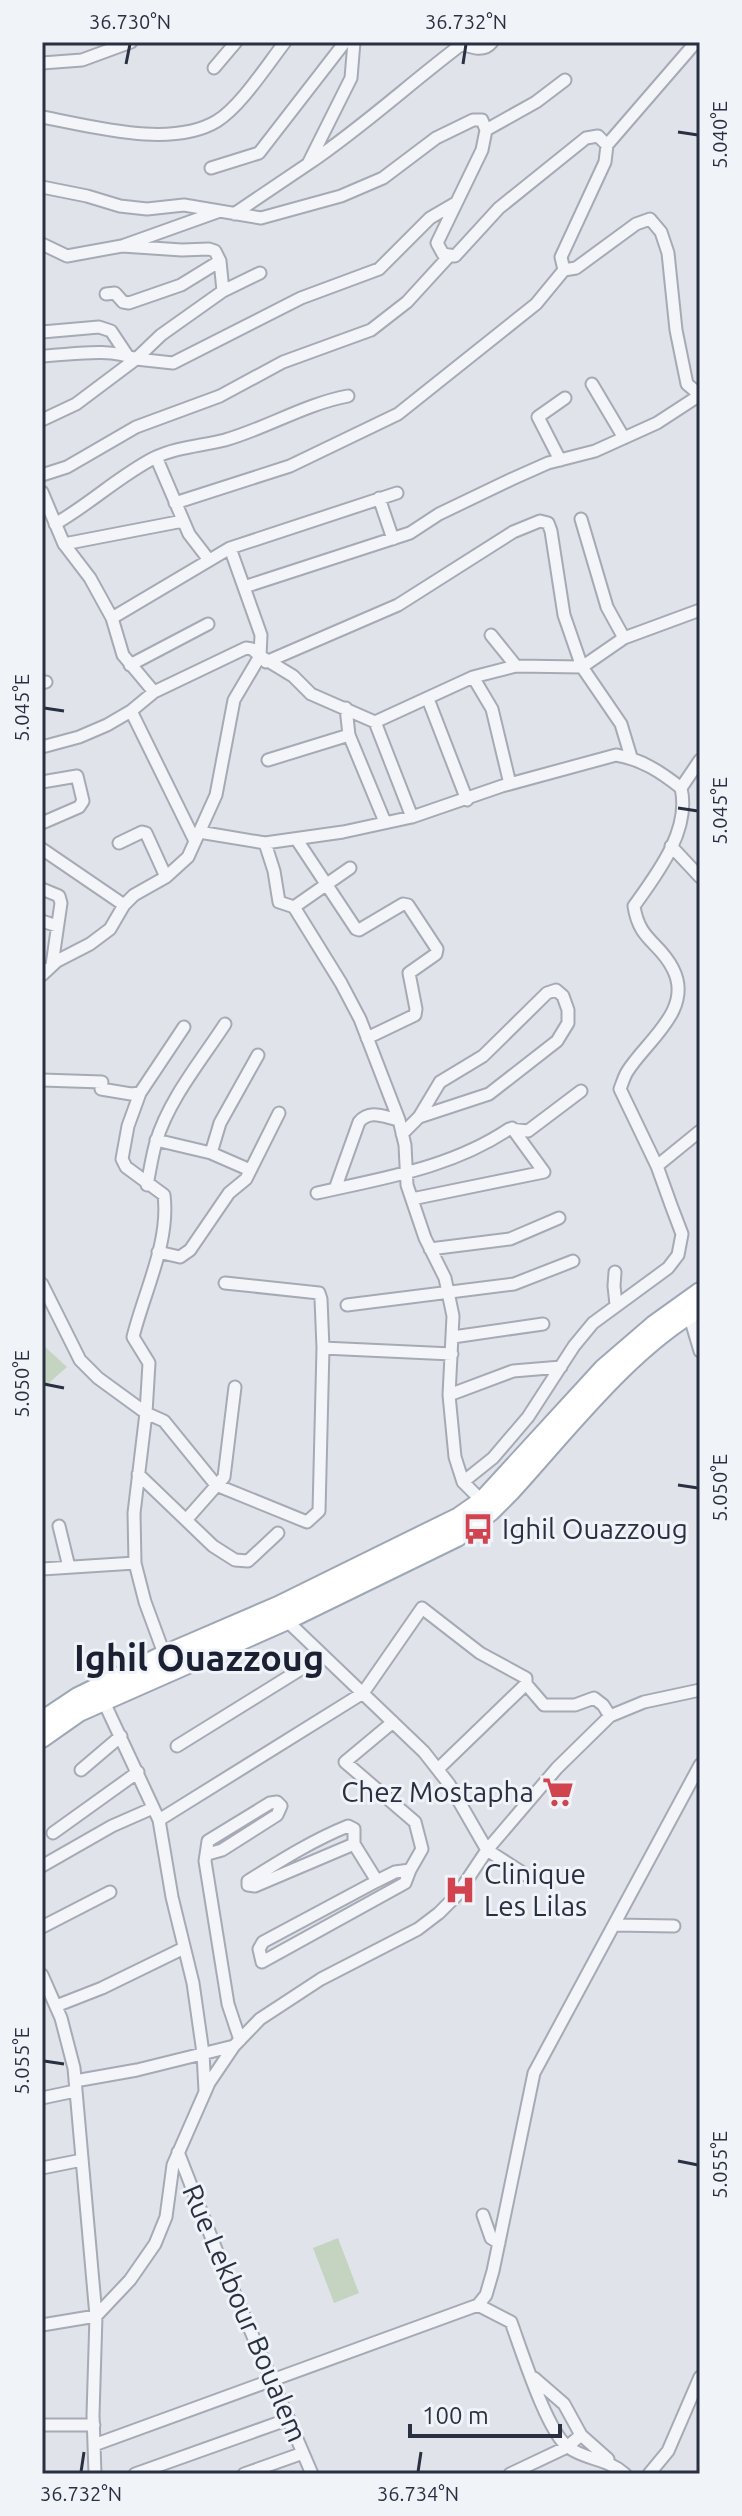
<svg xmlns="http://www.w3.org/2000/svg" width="742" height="2516" font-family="Ubuntu,sans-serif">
<rect width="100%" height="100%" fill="#e0e3ea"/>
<!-- green -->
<path fill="#c5d4c1" d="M42 1344 67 1367 42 1389Z
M338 2238 359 2293 334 2303 313 2248Z"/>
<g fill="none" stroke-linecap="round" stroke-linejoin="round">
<defs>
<path id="minor" d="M463 42 462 44C473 48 484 52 492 42
M42 63 82 60 131 42
M214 68 236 42
M42 117C91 126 171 149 217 121 241 106 267 65 285 42
M486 130 536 102 565 80
M607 145 696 42
M308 164C363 127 410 83 462 44
M211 168 259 153 345 42
M42 187 87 196 120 206 147 209 184 205 261 218 341 196 383 178 436 138 473 120H482L486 130 482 150 437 243 443 254 455 256 499 208 586 138 598 136 607 145 605 162 561 257 564 270 576 268 636 224 650 219 661 232 668 253 676 330 687 384 700 395
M234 214 308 164 351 78 354 42
M42 244 67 256 122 246 220 211
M223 291 260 273
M106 294 115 293 123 302 129 303 181 285 220 261
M42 332 99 327 111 331 127 355
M42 356C71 355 109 347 136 359L161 335 223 291 220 261 215 251 209 249 182 250 122 246
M592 384 624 438
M42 420 76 404 136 359 173 363 301 298 379 269 430 218 454 204
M156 457 189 534 209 560
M560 460 538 417 565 398
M42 475 67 467 136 427 220 396 283 362 371 330 407 302 450 255
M42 492 64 544 183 521
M379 498 393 539
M175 503 290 466 398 414 536 304 564 270
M581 519 607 607 624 638
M55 524C90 504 119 476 154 458 176 447 201 446 225 440 267 428 305 404 348 396
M64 544 90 578 112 618 123 655 154 692
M230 548 261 635 260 656 293 676 311 694 375 722 473 677 516 666 582 667 621 724 631 757
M244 587 410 533 439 514 512 479 548 463 595 451 657 423 700 395
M112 618 230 548 397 493
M491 635 516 666
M266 662 398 605 513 532 540 521 548 523 551 531 564 615 582 667 624 638 700 610
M130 665 208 624
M473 677 492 709 510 784
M42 683 46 682
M428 699 467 800
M131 711 195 841
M375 722 412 817
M349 735 385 822
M42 747 79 737 107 725 131 711 154 692 246 648 252 649 260 656 234 700 216 795 188 857 166 877 134 895 124 905 110 929 90 944 57 961 42 975
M268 760 349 735 346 708
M42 782 77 776 83 801 79 807 42 823
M681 788 700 760
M199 832 265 843 343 832 412 817 502 786 616 755C641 759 661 772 681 788 691 830 657 874 634 906 639 941 660 942 673 969 694 1010 646 1041 627 1072 624 1077 622 1084 620 1089L657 1166 671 1205 682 1234 678 1255 668 1268 593 1323 574 1346 528 1417 493 1458 463 1482
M297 840 356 929 359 930 403 904 408 905 437 949 436 954 409 973 416 1009 415 1015 367 1038
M119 843 142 832 146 833 166 877
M265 843 274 871 279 902 294 907 341 983 360 1019 399 1120 405 1145 407 1185 425 1238 445 1278 453 1316 449 1395 455 1457 463 1482 485 1504
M671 846 700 877
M42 849 124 905
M42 889 59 896 61 903 52 965
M294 907 350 868
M42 921 57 926
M184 1027 140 1093 128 1126 122 1159 126 1167 164 1195C170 1242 144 1292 133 1337L149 1363 146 1413 164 1421 216 1485 307 1522 319 1511 323 1348 321 1299 319 1293 225 1283
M42 1080 102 1082
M101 1089 131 1094 140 1093
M402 1134 419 1117 489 1094 557 1041 568 1023V1010L563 996 556 990 547 993 483 1056 440 1082 419 1117
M156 1140 211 1153 250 1170
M211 1153 220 1123 258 1055
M657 1166 700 1131
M147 1185C150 1170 152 1156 156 1142 169 1099 201 1061 225 1024
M335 1189 359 1122C370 1109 384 1117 399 1120
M317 1193C383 1178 451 1168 509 1129L528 1131 581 1091
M412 1199 544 1172 512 1128
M430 1249 510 1239 559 1218
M158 1252 180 1257 190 1250 229 1193 246 1179 279 1113
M615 1272 614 1286 616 1305
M42 1284 80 1360 98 1378 146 1413 134 1513 135 1563 145 1602 166 1659
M347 1305 514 1284 573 1261
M689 1314 700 1351
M453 1337 543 1324
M323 1348 452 1354
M449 1395 513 1371 561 1367
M138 1474 213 1546 235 1560 248 1561 278 1533
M186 1520 224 1477 235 1387
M59 1526 69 1567
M42 1569 135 1563
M283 1617 424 1752 449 1784 487 1850 526 1875
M103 1700 159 1820 172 1897 193 1983 203 2053 205 2091
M393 1722 345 1762 415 1822 422 1849 410 1870 405 1883 262 1962 259 1949 263 1942 377 1881 395 1872 410 1870
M177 1746 322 1656
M438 1769 526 1684
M81 1770 121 1736
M159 1820 363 1693 422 1608 480 1653 526 1678V1684L544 1705H575L594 1698 603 1705 610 1716
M53 1833 138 1772
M354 1844 255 1886 248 1885V1881C280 1861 313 1840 348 1826L354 1829V1844L377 1881
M208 1854 222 1850 277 1815 281 1806 277 1802 270 1803 208 1841 205 1861 228 2004 240 2040
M42 1866 112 1826 153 1808
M614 1925 674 1926
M42 1927 110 1892
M42 1975 61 2018 74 2068 96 2316 93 2415 95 2474
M56 2006 102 1988 184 1948
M75 2081 137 2070 234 2046
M42 2098 75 2091
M178 2152 219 2257 312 2474
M42 2168 82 2160
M483 2215 491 2238 499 2243
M478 2305 511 2322C521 2349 547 2432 568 2447 585 2460 607 2458 625 2474
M42 2325 96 2316 130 2280 155 2244 166 2217 173 2165 209 2083 234 2046 260 2019 321 1979 418 1929 439 1913 457 1895 487 1850 557 1768 610 1716 644 1702 700 1690
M534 2378 564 2404 581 2435 608 2459
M42 2425H94
M94 2445 478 2305 486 2295 493 2271 534 2073 700 1765
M135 2474 289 2419
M244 2474 303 2453
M510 2474 567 2447 581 2435
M649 2474 668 2451 700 2377"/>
<path id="primary" d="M42 1721 78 1697 164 1655 278 1606 459 1517 482 1501 604 1368 654 1325 700 1292
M42 1738 79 1712 285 1621 457 1537 491 1511 510 1492C565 1432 629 1348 700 1308"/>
</defs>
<!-- minor casing -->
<use href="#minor" stroke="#a5aab4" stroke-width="15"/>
<!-- primary casing -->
<use href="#primary" stroke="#9fa7b6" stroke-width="22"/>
<!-- minor -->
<use href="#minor" stroke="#f3f5f8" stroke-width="11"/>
<!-- primary -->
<use href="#primary" stroke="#fff" stroke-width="18"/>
</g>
<!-- ticks -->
<path fill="none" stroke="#293042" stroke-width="3" d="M126 64 130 44M463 64 466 44M678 132 698 135M44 708 64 711M678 808 698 811M44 1384 64 1388M678 1485 698 1488M44 2061 64 2064M678 2161 698 2165M81 2472 84 2452M418 2472 421 2452"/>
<!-- icons -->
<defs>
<symbol id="bus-bare" viewBox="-9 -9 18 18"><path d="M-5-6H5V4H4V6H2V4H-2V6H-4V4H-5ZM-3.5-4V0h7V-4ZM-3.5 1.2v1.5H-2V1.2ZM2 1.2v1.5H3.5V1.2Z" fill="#d1434e" stroke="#f0f3f7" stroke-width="2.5" paint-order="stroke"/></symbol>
<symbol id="supermarket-bare" viewBox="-9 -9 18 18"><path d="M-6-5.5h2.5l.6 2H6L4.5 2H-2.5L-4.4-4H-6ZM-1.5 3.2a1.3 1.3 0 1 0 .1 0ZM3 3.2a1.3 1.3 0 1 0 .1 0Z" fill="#d1434e" stroke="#f0f3f7" stroke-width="2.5" paint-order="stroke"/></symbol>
<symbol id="hospital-bare" viewBox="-9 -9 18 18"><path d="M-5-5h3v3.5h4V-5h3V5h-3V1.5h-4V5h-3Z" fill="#d1434e" stroke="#f0f3f7" stroke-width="2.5" paint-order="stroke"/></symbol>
</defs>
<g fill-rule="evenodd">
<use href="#bus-bare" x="456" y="1507" width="44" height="44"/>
<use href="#supermarket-bare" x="536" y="1770" width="44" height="44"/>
<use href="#hospital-bare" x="438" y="1868" width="44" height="44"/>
</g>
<g text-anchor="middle" stroke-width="6" stroke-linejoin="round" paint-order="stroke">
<!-- poi labels -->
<g font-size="28" fill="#293042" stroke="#f0f3f7" text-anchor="start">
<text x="502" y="1539">Ighil Ouazzoug</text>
<text x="534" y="1802" text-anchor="end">Chez Mostapha</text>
<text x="484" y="1884">Clinique<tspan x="484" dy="32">Les Lilas</tspan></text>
</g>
<!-- street labels -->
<g font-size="28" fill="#293042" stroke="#f0f3f7">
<text transform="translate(245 2313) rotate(67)" y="10">Rue Lekbour Boualem</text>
</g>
<!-- district labels -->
<g font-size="36" font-weight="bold" fill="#1b2132" stroke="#f0f3f7">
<text x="199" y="1671">Ighil Ouazzoug</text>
</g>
</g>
<!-- border -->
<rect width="742" height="2516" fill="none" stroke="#f0f3f7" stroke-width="88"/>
<!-- scale -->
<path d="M410 2424v12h150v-12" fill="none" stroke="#293042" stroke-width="4"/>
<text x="422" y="2424" font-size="24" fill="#293042" stroke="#f0f3f7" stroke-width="6" paint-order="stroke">100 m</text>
<rect x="44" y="44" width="654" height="2428" fill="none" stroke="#293042" stroke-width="3"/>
<g font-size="20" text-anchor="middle" fill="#293042">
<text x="130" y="29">36.730°N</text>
<text x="466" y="29">36.732°N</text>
<text transform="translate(720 135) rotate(-90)" y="7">5.040°E</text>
<text transform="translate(22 708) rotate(-90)" y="7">5.045°E</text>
<text transform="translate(720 811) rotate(-90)" y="7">5.045°E</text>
<text transform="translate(22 1384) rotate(-90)" y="7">5.050°E</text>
<text transform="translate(720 1488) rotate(-90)" y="7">5.050°E</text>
<text transform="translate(22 2061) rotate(-90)" y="7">5.055°E</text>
<text transform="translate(720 2165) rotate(-90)" y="7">5.055°E</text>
<text x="81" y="2501">36.732°N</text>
<text x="418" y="2501">36.734°N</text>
</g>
</svg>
